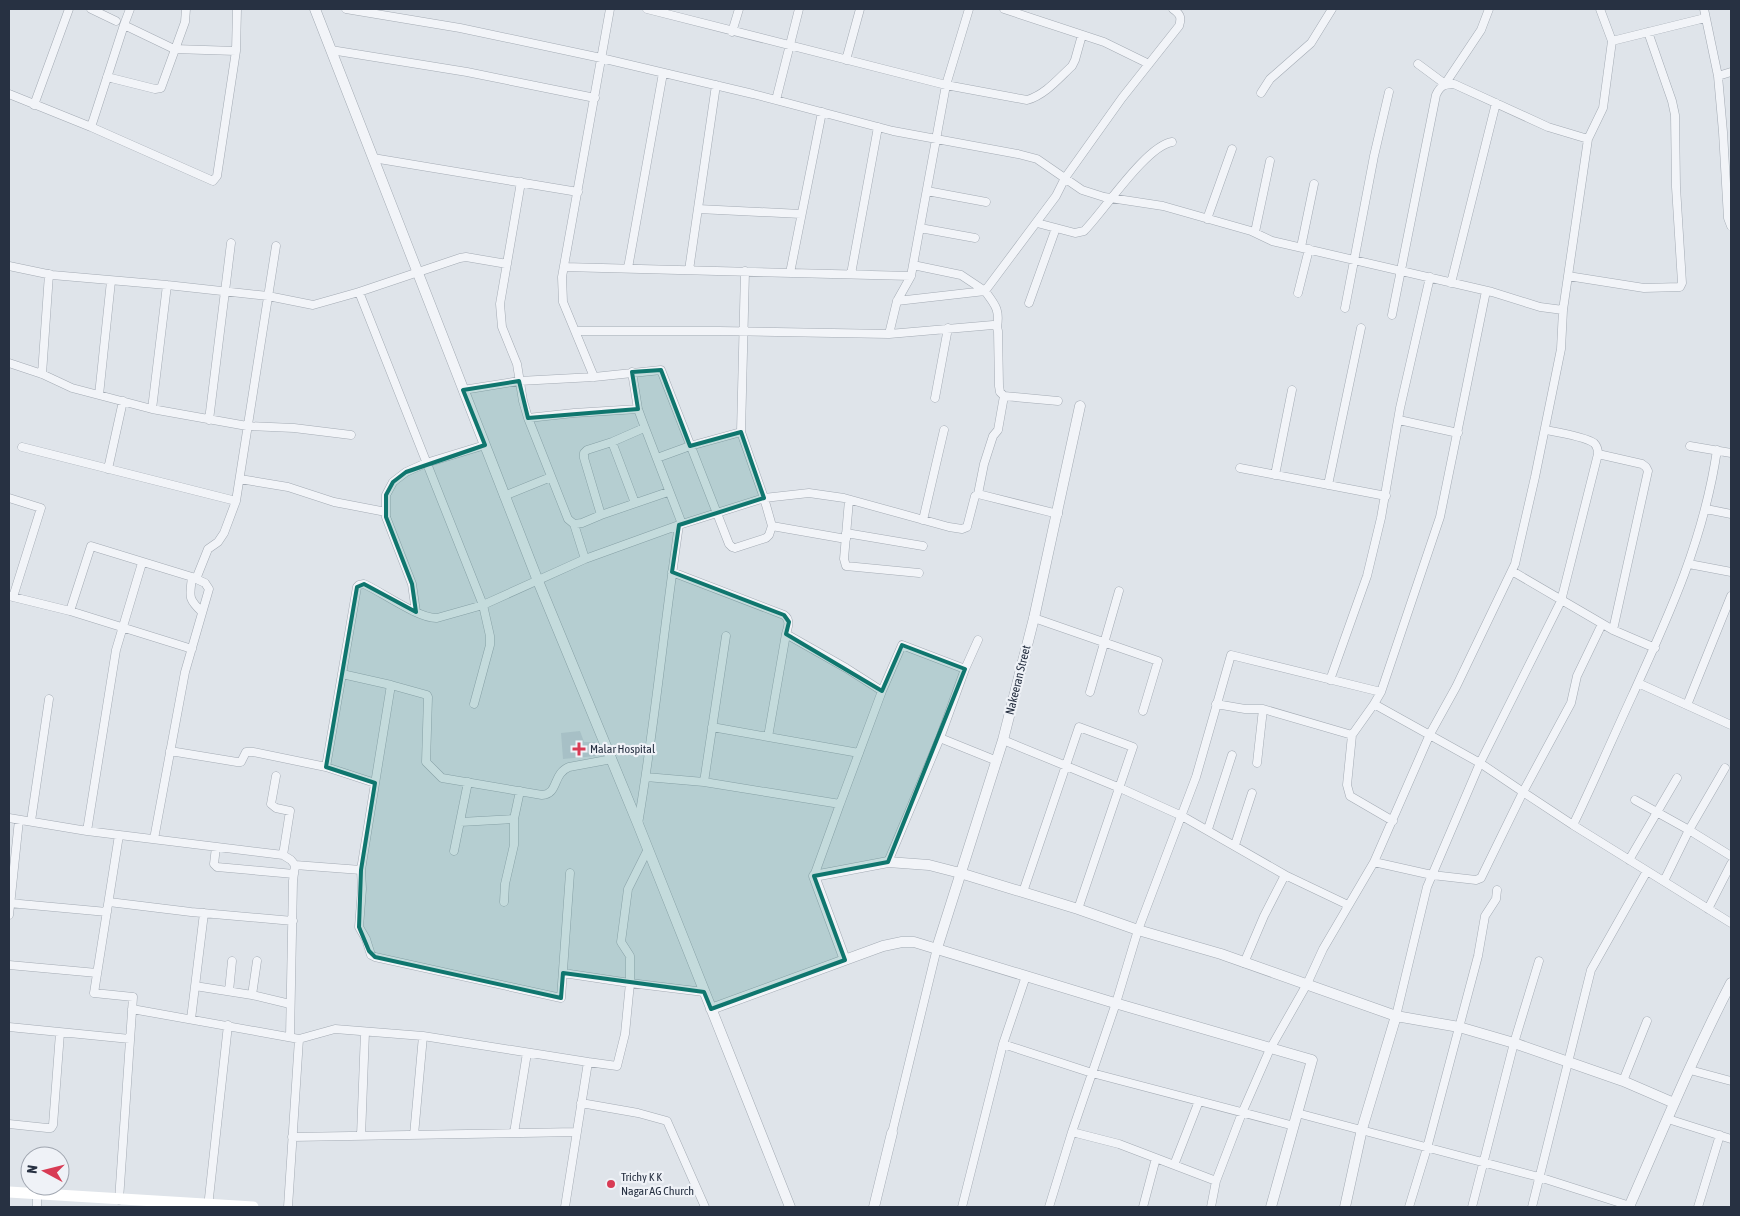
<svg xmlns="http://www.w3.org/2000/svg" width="1740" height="1216" font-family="'Asap Condensed',sans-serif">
<rect width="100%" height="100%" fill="#dfe4ea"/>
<!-- built -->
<path fill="#cdd3dc" d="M580 731 584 742H595L596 756 563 759 561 733Z"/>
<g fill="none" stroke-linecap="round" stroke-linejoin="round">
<defs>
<path id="minor" d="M91 9 116 21
M346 9 460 28 601 58 753 94 893 131 1018 154 1037 159 1082 190 1104 197 1163 206 1251 231 1272 241 1492 292 1540 307 1563 310
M647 9 946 85 1027 100C1045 95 1059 78 1072 66L1075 60 1082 35
M1004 9 1104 42 1149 64
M1704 9 1718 76 1723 132 1728 218 1731 226
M124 25 174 49 236 51
M732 32 739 9
M1612 41 1705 18
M331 50 467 72 595 98
M846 60 860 9
M1418 64 1445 84 1481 30 1489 9
M1718 76 1731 72
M107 77 155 89 161 88 185 22 186 9
M1261 93 1270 79 1311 43 1332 9
M9 94 91 127 213 181 217 176 236 51 237 9
M776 100 799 9
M34 105 69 9
M91 127 124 25 130 9
M373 158 578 192
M521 182 500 304 502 327 517 364 523 401 528 418 568 519 574 524 582 523 601 515 668 492
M927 191 986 202
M698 209 801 214
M1207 219 1232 149
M1037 223 1075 233 1084 231C1104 211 1146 146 1172 142
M920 228 975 238
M1255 232 1270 161
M1301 247 1314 184
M913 265 961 275 985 291 1056 196 1065 178 1122 98 1179 26C1182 17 1180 14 1173 9
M9 266 52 275 167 285 268 296 313 305 359 292 460 258 466 257 507 264
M564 267 911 276 946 85 969 9
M628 268 663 73
M689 270 716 85
M790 273 822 112
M851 274 878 127
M1568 276 1644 288 1680 287 1682 283 1676 187 1675 115 1672 101 1648 32
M1451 283 1496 103
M359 292 483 605 490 636V645L474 704
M1298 293 1309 249
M897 301 985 291C995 305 1000 309 997 327
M1029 303 1056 228
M1345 308 1374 156 1389 92
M1392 315 1436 95C1440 86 1444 84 1454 84L1548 127 1588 139
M576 331H719L889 334 993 325 997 327 998 331 999 386 1000 392 1004 396 1058 401
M889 334 897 301 911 276
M9 363 42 374 72 388 152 409 247 426 294 428 351 435
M632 372 638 409 642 420 682 524
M42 374 49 274
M594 377 563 302 562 277 610 9
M463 390 519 381 594 377 661 370 729 544 732 547 735 548 766 538 769 535 772 526 764 498 741 432 745 271
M99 395 111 281
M935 398 948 328
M152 409 167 285
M528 418 574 413 638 409
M209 420 231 243
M1399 420 1458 433
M612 442 635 503
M1690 446 1731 453
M22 447 236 501
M1717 450C1704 539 1670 613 1633 694 1613 737 1594 782 1573 825L1731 923
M1598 454 1642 464 1646 467 1648 471 1613 630
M657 458 690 446 741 432
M1240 468 1386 496
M108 469 123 401
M1275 475 1292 390
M240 479 288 487 334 502 386 512
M1328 485 1361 328
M978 494 984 464 993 436 998 430 1004 396
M504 496 551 477
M9 498 41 508 13 597
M849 500 844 559 846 566 919 573
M1706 509 1731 514
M601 515 584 458V453L587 450 612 442 644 428
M923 520 944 430
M574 524 585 559
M772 526 846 539
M846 533 923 546
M1689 564 1731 572
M1512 571 1613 630 1655 648
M192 577C190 596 187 598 202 612
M196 579 208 549 218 542 224 533 236 501 276 246
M9 596 70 611 192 649
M70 611 91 546 192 577 205 583 209 589 185 672 154 839
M416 612 412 584 386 517V495L393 482 406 472 426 463 485 445
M1034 618 1158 661 1143 711
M1330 680 1367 576 1381 518 1400 408 1430 277
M1638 683 1731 725
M882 691 902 645 965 669
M1090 692 1119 591
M1381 692 1440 517 1486 291
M1216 704 1245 709H1263L1352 735
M1374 704 1352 735 1347 785 1350 796 1393 821
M1687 705 1731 596
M712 727 859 753
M768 737 786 634
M940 738 997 761
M1003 740 1120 788 1182 816 1285 875 1348 905
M170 751 237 762H241L246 752H253L326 767 375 783
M612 759 569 767C552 774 559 794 542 795L442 778 426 762 428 697 427 695 391 685 342 674 357 587 359 585 364 584C382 592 419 619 437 618L483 605 585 559 679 525 764 498 809 493 844 498 949 527 962 529 967 527 975 496 978 494 1058 514
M1257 763 1263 709
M326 767 342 674
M1725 768 1689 830 1731 856
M276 776 271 804 276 808 290 811 283 855
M646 777 704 782 840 804 882 691 846 668 786 634C788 627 791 620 784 615L672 572
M704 782 726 636
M1635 800 1689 830 1664 881
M9 818 87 831 283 855 291 860 295 865
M31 821 49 699
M460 822 514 819
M638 824C655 725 664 625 679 525
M1573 825 1523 792 1571 703 1577 676 1602 624
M1208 829 1232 755
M87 831 116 650 142 563
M119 835 94 993 133 997 119 1200
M1235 845 1252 793
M216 847 214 864 217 867 294 874
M454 851 468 782
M1629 860 1677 778
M888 862 940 738 965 669 978 640
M361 870 362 889 359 927 366 939 371 955 375 957 561 998 570 873
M814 876 840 804
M1023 892 1079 727 1133 747 1078 909
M109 902 191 912 293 921
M504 902 505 884 514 845V819L520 791
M9 903 107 912
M1708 909 1731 864
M9 915 19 820
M1244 963 1264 916 1285 875
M9 965 97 973
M563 973 630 983V956L621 942 628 889 648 849
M195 986 252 995 290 1004
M229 991 232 961
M252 995 257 961
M132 1009 299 1039 288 1207
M1396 1016 1427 887 1480 763 1561 601 1598 454C1598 450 1597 446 1594 443 1586 437 1557 432 1546 430
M191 1019 204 913
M9 1027 130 1039
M290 1037 293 881 295 865 361 870 391 685
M299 1039 335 1029 423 1036 588 1062
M1003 1044 1092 1073 1294 1126
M1690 1070 1731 1081
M1623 1081 1647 1021
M581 1103 638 1113 667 1121 705 1207
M1297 1113 1539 1177 1630 1206
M1668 1119 1731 1139
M9 1124 47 1128H51L53 1125 60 1033
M1072 1132 1119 1144 1216 1181
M514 1133 527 1053
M892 1133 937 948
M414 1135 423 1036
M361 1136 365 1032
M292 1137 577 1132
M1174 1165 1199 1101
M37 1207V1194
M208 1207 228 1025
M565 1207 588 1062 617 1066 625 1034 630 983 704 992
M962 1207 1003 1044 1026 976
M1049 1207 1072 1132 1116 1003 1138 930 1196 777 1231 655 1381 692 1374 704 1480 763 1523 792 1481 878 1476 880 1432 875 1374 862
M1143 1207 1156 1158
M1211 1207 1216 1181 1242 1113 1270 1049 1307 984 1323 949 1374 862 1430 734 1456 687 1515 564 1535 477 1561 349 1563 310 1588 139 1603 108 1612 41 1600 9
M1409 1207 1427 1148 1478 956 1485 916 1496 899 1497 890
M1472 1207 1514 1043 1539 961
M1532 1207 1591 970 1647 871
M1698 1207 1720 1135"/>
<path id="tertiary" d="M315 9 538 581 638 824 790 1207
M937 948 1003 740 1034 618 1080 406
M845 960 814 876 888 862 929 865 960 873 1078 909 1138 930 1221 954 1396 1016 1459 1027 1514 1043 1623 1081 1674 1103
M711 1009 883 946 902 942H914L1108 1001 1312 1060 1271 1207
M874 1207 892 1133
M1345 1207 1362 1129 1396 1016
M1629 1207C1662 1132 1693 1056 1731 983"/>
</defs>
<!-- minor casing -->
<use href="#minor" stroke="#a4abb4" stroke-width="9"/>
<!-- tertiary casing -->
<use href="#tertiary" stroke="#a4abb4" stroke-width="11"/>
<!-- minor -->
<use href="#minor" stroke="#f2f4f8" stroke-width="8"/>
<!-- tertiary -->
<use href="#tertiary" stroke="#f2f4f8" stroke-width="10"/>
<!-- secondary -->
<path stroke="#fff" stroke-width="11" d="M9 1192 253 1207"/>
</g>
<!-- marked area -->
<path fill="#0f766e" fill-opacity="0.2" stroke="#0f766e" stroke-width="4" stroke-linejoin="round" d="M661 370 690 446 741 432 764 498 679 525 672 572 784 615 789 622 786 634 882 691 902 645 965 669 888 862 814 876 845 960 711 1009 704 992 563 973 561 998 375 957 369 951 359 927 361 870 375 783 326 767 357 587 364 584 416 612 412 584 386 517V495L393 482 406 472 485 445 463 390 519 381 528 418 638 409 632 372Z"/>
<!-- markers -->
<g fill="#d83b54" stroke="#eff2f7" stroke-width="2">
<path d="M576.5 741.5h5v5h5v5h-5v5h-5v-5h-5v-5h5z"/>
<circle cx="611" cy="1184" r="5"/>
</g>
<g text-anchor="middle" stroke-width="4.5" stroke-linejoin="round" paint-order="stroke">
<!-- street labels -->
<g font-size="12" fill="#273142" stroke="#eff2f7">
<text transform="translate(1018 680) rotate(-76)" y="4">Nakeeran Street</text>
</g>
<!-- poi labels -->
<g font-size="12" fill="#273142" stroke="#eff2f7" text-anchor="start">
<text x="590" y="753">Malar Hospital</text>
<text x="621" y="1181">Trichy K K<tspan x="621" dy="14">Nagar AG Church</tspan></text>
</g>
</g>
<!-- border -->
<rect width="1740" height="1216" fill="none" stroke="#273142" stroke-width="20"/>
<!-- north arrow -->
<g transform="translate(45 1171) rotate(277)"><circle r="24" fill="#eff2f7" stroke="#9fa5af"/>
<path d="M0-4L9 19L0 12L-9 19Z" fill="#d83b54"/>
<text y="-8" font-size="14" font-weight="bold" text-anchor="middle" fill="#273142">N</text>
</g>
</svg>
